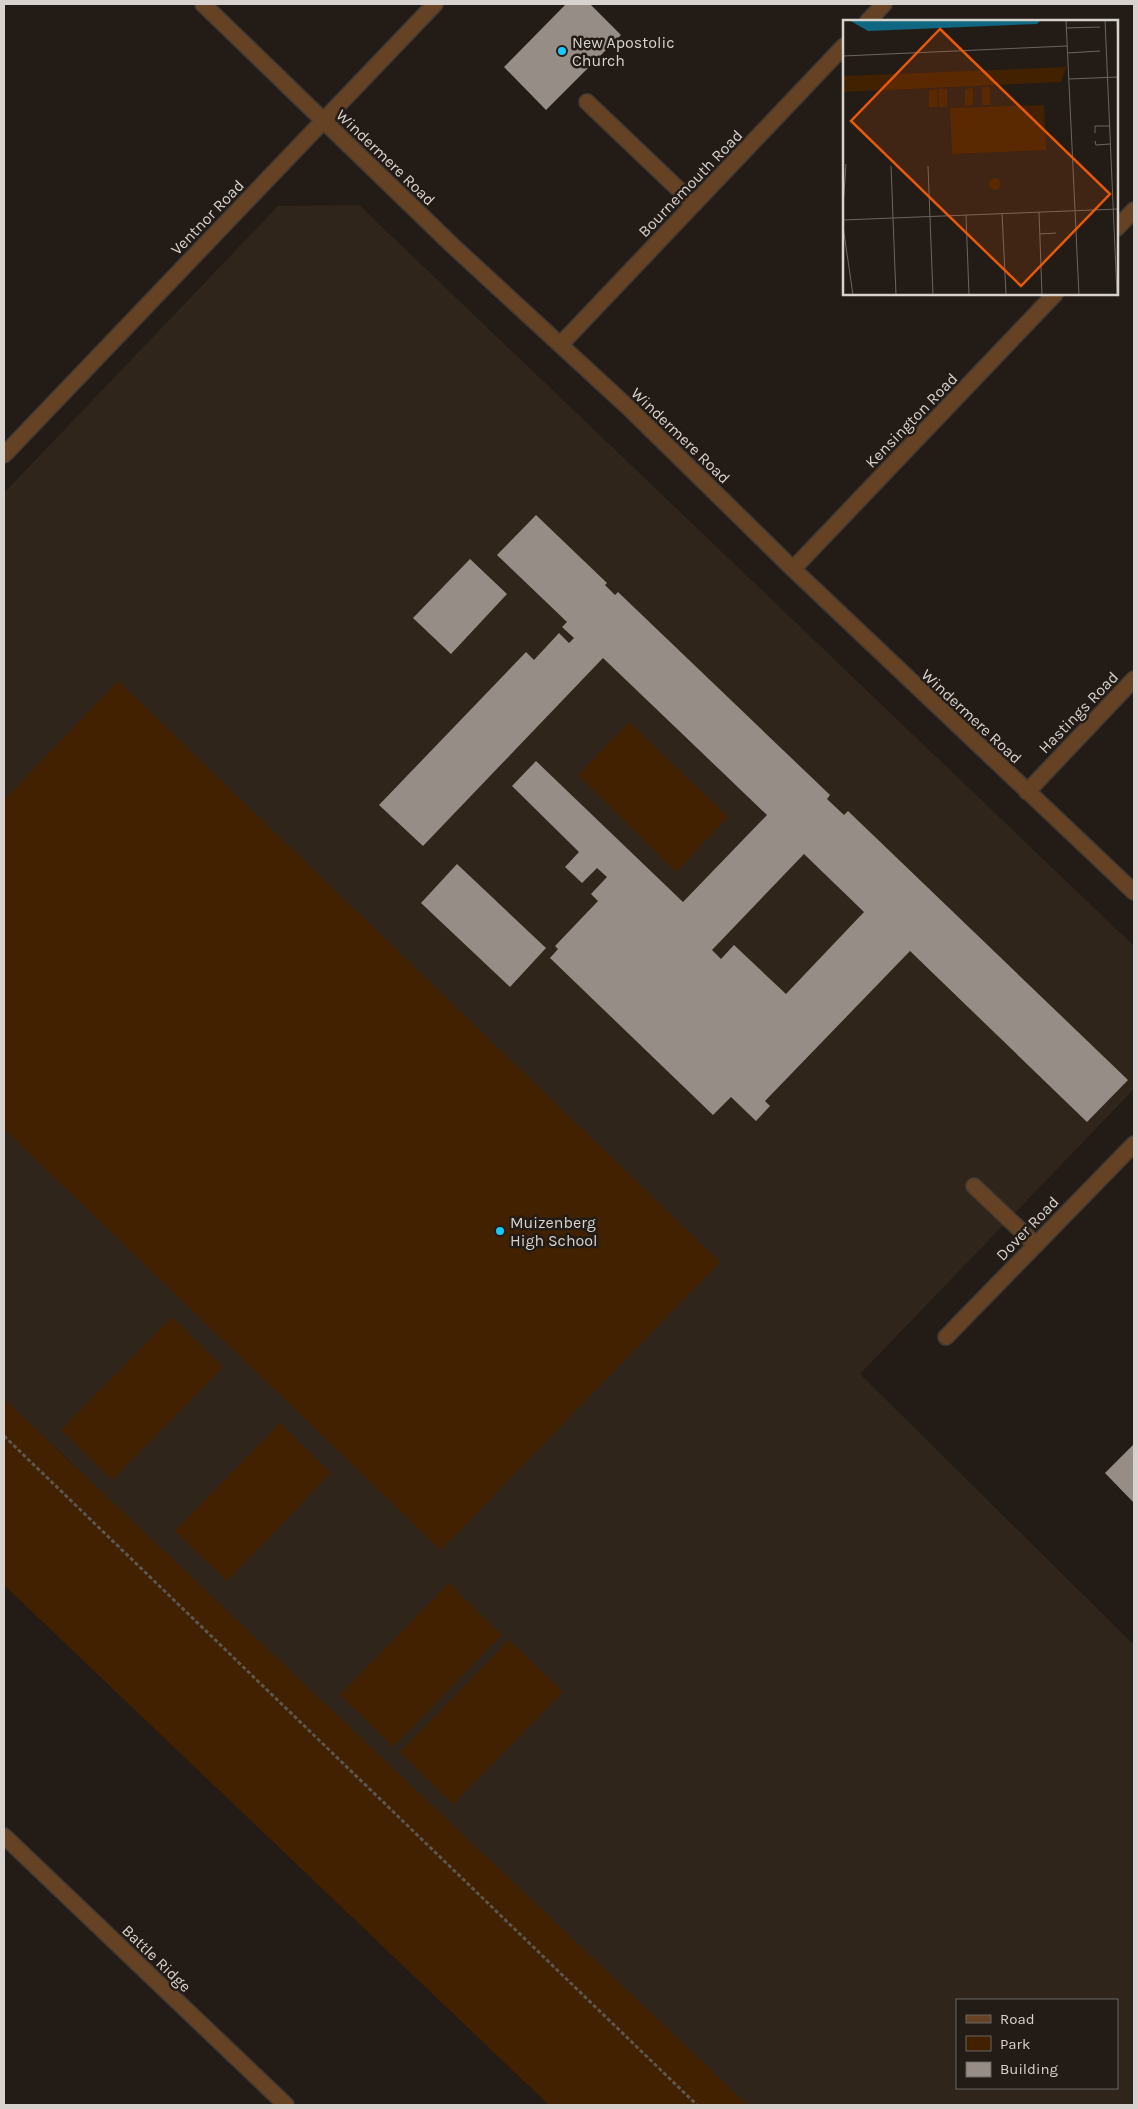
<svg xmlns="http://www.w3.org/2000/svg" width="1138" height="2109" font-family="Karla,sans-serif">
<rect width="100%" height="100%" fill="#231c16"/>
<!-- built -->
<path fill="#30251b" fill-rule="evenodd" d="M359 205 1134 946V1089L860 1374 1134 1645V2105H747L4 1399V493L278 206ZM957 2000H1117V2088H957Z"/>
<!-- green -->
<path fill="#412100" d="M118 681 720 1262 441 1550 4 1129V800Z
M629 722 728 817 676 872 578 775Z
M172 1317 223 1367 112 1480 61 1430Z
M4 1399 748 2105H549L4 1585Z
M280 1423 331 1473 227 1581 175 1531Z
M449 1583 502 1635 393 1747 340 1695Z
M509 1640 563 1692 453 1804 400 1752Z"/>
<!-- building -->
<path fill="#968d86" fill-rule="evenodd" d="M566 4H590L621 35 546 110 504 67Z
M536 515 607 583 605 585 615 595 618 592 830 795 827 799 844 815 848 811 1128 1080 1087 1122 910 951 765 1101 770 1106 756 1121 731 1097 713 1115 550 958 558 949 555 946 598 901 591 894 607 877 597 868 582 883 565 867 579 852 512 786 536 761 683 902 767 815 603 658 423 846 379 805 526 652 534 660 559 633 569 643 574 638 562 627 567 622 497 555ZM804 854 864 912 786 994 734 945 721 959 712 950Z
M470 559 507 594 451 654 413 618Z
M457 864 546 948 510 987 421 903Z
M1134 1444V1503L1105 1473Z"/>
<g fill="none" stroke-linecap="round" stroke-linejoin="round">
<defs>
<path id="service" d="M587 102 694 204
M974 1186 1036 1245"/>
<path id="minor" d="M203 4 453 246 631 410 793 569 1134 892
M868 21 884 4
M1117 228 1134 210
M561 344 844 46
M4 455 435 4
M793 569 1055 294
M1027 792 1134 679
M946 1337 1134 1144
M4 1836 286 2105"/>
</defs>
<!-- service casing -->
<use href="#service" stroke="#403933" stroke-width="18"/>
<!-- minor casing -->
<use href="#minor" stroke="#403933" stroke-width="18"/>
<!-- path -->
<path stroke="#5c5650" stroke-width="3" stroke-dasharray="4 2.5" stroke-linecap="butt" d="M4 1436 697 2105"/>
<!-- service -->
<use href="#service" stroke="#644223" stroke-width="15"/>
<!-- minor -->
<use href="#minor" stroke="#644223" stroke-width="15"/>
</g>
<!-- markers -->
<g fill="#1bc9fc" stroke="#231c16" stroke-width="2">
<circle cx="562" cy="51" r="5"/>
<circle cx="500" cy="1231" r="5"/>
</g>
<g text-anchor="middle" stroke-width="5" stroke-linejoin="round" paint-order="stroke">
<!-- poi labels -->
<g font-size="16" fill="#d7d2ce" stroke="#231c16" text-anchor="start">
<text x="572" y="48">New Apostolic<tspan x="572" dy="18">Church</tspan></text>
<text x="510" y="1228">Muizenberg<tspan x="510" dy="18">High School</tspan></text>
</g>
<!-- street labels -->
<g font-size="16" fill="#d7d2ce" stroke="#231c16">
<text transform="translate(386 157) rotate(44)" y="6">Windermere Road</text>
<text transform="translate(690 183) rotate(-46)" y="6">Bournemouth Road</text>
<text transform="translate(207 217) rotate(-46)" y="6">Ventnor Road</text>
<text transform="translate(911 420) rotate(-46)" y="6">Kensington Road</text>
<text transform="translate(681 435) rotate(44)" y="6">Windermere Road</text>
<text transform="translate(1078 712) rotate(-46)" y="6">Hastings Road</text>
<text transform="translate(972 716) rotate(43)" y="6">Windermere Road</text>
<text transform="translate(1027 1228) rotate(-46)" y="6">Dover Road</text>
<text transform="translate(157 1958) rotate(44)" y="6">Battle Ridge</text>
</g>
</g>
<!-- overview -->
<g transform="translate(843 20)">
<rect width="275" height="275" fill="#231c16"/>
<path d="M223 47 218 62 0 72V56ZM139 67H147V85H139ZM130 68V85L122 86V69ZM94 69 95 87H86V70ZM95 69H104V87H96ZM201 85 203 130 109 134 107 88ZM146 164a6 6 0 1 1 12 0a6 6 0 1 1-12 0Z" fill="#412100"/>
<path d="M6 0H198L194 4 25 11Z" fill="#106782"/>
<path fill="none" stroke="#6b6560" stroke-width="1" d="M223 0 236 275M262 0 274 275M274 0 275 35M223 8 257 7M224 33 257 31M0 36 224 26M226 59 275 57M252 113V106H267M252 121 253 125 267 124M48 146 53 275M85 146 90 275M0 187 3 144M196 192 199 275M159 193 163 275M123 195 126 275M0 200 275 189M0 206 10 275M197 214 213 213"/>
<path fill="#e8590c" fill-opacity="0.15" stroke="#e8590c" stroke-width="2.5" d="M97 9 267 174 178 266 8 101Z"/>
<rect width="275" height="275" fill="none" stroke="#d7d2ce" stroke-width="2.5"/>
</g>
<!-- border -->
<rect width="1138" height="2109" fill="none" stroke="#d7d2ce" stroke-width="10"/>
<!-- legend -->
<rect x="956" y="1999" width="162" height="90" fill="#231c16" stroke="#6b6560"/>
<rect x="966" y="2015" width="25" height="8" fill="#644223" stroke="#6b6560"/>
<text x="1000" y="2024" font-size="15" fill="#d7d2ce">Road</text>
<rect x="966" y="2036" width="25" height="15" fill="#412100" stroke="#6b6560"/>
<text x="1000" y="2049" font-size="15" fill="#d7d2ce">Park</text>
<rect x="966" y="2062" width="25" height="15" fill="#968d86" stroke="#6b6560"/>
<text x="1000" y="2074" font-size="15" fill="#d7d2ce">Building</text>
</svg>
